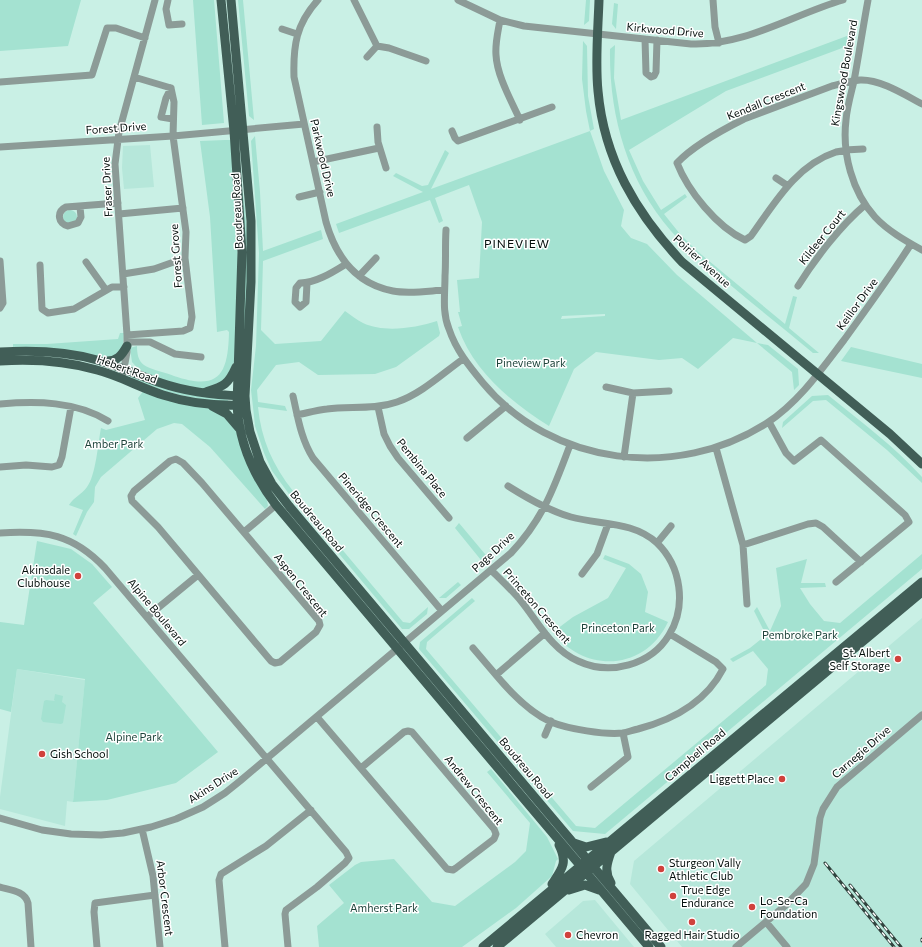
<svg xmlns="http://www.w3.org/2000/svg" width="922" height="947" font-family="Commissioner,sans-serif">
<rect width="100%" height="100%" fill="#c9f0e5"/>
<!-- built -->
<path fill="#b6e7da" d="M150 145 154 187 124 189 122 168 123 146Z
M922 618V947H682L630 884 634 861Z
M17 669 85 680 73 802 67 801 65 826 0 809V797Z
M595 900 634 947H556L545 934 583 901Z"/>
<!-- green -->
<path fill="#a4e2d1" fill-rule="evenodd" d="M0 0H81L68 46 0 51Z
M193 0H214L224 123 202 125Z
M238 0H243L254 120 249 116Z
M586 0H590L589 21 584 25Z
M614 3 618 4 616 29 612 24Z
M855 33 853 44 726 91 629 150 643 181 661 210 685 194 687 197 664 214 680 234 697 251 785 324 793 296 797 297 789 328 819 353H813C787 331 760 310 734 288 712 270 690 252 671 231 627 180 609 115 610 49L615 45 614 78 621 120Z
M583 41 587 46 588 96 594 129 590 131 604 171 624 210 621 226 631 238 647 244 677 275 757 343 768 345 798 369 799 385 794 390 792 372 757 343 733 338 698 369 682 358 659 360 596 352 574 369 549 426C511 402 473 371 458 327L462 326 458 312H460L457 280 479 278 482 222 469 185 435 198 443 221 439 223 430 200 339 233 336 224 423 192 393 176 396 173 422 186 428 185 445 150 449 153 431 189 590 131 586 111 582 79ZM605 314V316L561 319 562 316Z
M255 136 260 192 263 251 321 230 323 239 263 261 261 330 275 344 321 341 345 311C351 315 357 320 363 323 384 333 415 328 437 321L440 333 439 336 396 367 375 374 318 375 299 362 276 365 257 390 258 402 285 406 287 411 258 407C261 439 273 466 293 491L403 622 410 623 428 607 427 614 409 629H402L289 494 272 471 264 453 255 426 253 407 251 390 256 346 259 253 251 141Z
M225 140H230L231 141 239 276 235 359 233 365 224 381 204 390 183 387 140 371 132 362 130 348 137 346C137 353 138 361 144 365 149 369 167 373 174 376 219 391 228 375 229 332L227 330 217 332 210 217 200 141Z
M242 192 243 193C253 258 245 323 239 389Z
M63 217a7 7 0 1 1 14 0a7 7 0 1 1-14 0Z
M120 333H124C123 348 123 350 110 358L13 349V344H47L118 339Z
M851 347 922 364V378L841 361Z
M128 374 228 400V401C210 403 139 389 128 374Z
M144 390 209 408 225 415 236 429 267 500 268 506 265 509 210 447 182 424 174 423 157 429 101 477 95 487 94 502 87 512 76 536 73 534 83 510 69 505C74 497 82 494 87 487 96 475 98 443 101 428L106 430 145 420 138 398Z
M828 395C860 421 894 446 922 477V483L887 450 826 400 813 401 782 428 783 422 812 396Z
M459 523 490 560 485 565 455 528Z
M37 541 71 549 92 564 112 587 93 603 218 752 176 783 107 800 73 802 85 679 17 669 11 712 0 709V622L24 625Z
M922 554V569L605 834 573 831 419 649 420 642 472 598 475 601 427 642 426 649 576 826 595 828 766 685 768 669 753 651 733 662 730 659 750 648 766 635 754 611 757 607 770 631 781 606 776 568 807 559 801 583H825L826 587 800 588 810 604 824 621 840 623Z
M605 555 629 564 641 574 648 592 645 612 668 622C645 671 585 674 553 632L573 617 608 598 626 568 603 559Z
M458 582 461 585 446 598H439Z
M55 694 63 696 62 702 66 705 63 723 61 724 43 722 41 719 44 701 46 700 55 701 54 700Z
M491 769 547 837 558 859 556 861 552 876 516 908 462 947H319L317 926 344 903 329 885 355 865 361 862 394 859 432 902 455 906 515 862 526 851 530 823 487 772Z"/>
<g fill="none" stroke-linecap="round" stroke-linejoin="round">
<!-- minor -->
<path stroke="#8c9b97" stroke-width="7" d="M168 0 166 9 169 25 182 24
M318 0C296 24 293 46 294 77L326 222C336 257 356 284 393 291 409 294 428 291 444 290
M354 0 377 46
M458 0 500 20 524 26 691 44C745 46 792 15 843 0
M713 0 715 27 719 43
M868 0C863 27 859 54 854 81 851 94 847 107 846 120 842 153 852 192 875 217 888 231 906 241 922 250
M500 20C498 32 495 43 496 55 497 76 511 100 520 120
M282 29 297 34
M645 39 646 73 651 77 654 76 656 72 657 40
M377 46 389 48 426 61
M367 57 377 46
M134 77 171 88
M0 82 92 75 107 28H116L145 38
M171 88 166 98 161 117 173 119
M377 127 378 142 386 168
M452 131 455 138 458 141 552 107
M0 147 173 136 304 124
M863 149C854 149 845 150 836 152 796 165 774 204 751 236L745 240C717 227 688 191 677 163 692 147 724 129 744 119L832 86C841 84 850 81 860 80 880 79 905 95 922 104
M313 162 379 148
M776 178 788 186
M299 197 320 192
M80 207 81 217 78 223 68 226C58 224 56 212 66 207L118 203
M119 214 183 208
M446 230C445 246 446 261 445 276 445 295 442 312 449 329 456 350 469 366 483 383 552 466 677 481 767 423 799 402 821 370 844 340 867 308 890 277 911 244
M0 261 3 303 0 308
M86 262 106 290
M40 265 42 309 48 313 74 309 112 287H124
M123 274 154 269 185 258
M359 276 376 258
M307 283 306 302 300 307 295 302 296 288 300 283C316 283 333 272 346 264
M798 286C815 259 841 225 865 205
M127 335 183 331 190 328 192 317 185 258 186 232 173 136 174 102 171 88
M127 342H150L175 354 201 357
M123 374 127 352V335L115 164 119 132 155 0
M606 387 633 393 669 391
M293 396C298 418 301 439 313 458L442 611
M0 404C36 401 76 401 108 421
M378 407 384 434 390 446 398 458 449 518
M297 415C307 413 317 410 327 409 350 406 374 410 397 402 421 394 442 374 463 359
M769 422 786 453 794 461 821 440 905 515 909 522 836 582
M467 438 506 406
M716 448 743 545 747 604
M624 457 633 393
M176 459 183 463 202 483 319 621 320 625 316 632 280 662 275 663 271 661 158 527 132 501 131 496 134 491 170 461Z
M0 467 26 465 52 467 59 465 62 457 71 407
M244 532 276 505
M0 533C45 530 73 534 105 568L346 852 349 858 345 863 317 887 286 910 285 914 288 947
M657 543 671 526
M743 545 808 524 816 523 823 527 861 562
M491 570C501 580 512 590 521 601 538 622 552 650 578 661 610 676 651 665 669 635 687 606 681 566 657 543 633 521 600 525 571 517 549 511 527 498 508 486
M582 574 597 554 608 524
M147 617 198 575
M545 633 496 675C511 693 529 712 551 722 568 729 605 735 623 733 628 732 633 730 638 729 672 720 706 702 723 669L716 662 670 634
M473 648 496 675
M317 717 447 869 453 870 456 868 494 839 496 834 494 829 412 732 408 731 404 732 361 768
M545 735 551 721
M591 787 628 757 623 733
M0 818 42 830 71 834 101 835 123 833 151 827 176 819 203 807 225 793 240 781 511 553C543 519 554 488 570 445
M142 829 153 876 160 947
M0 887C10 890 25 891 28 903L31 947
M766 922 787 947
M97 947 94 912 95 903 155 895
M225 947 219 880 221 874 266 846 311 810
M736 947 786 905 806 884 814 864 820 818 823 809 837 787 922 715"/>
<!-- major -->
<path stroke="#415e57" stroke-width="9" d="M221 0 234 131 242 252 237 405C239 443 253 475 276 505L649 947
M231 0 251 221V282L245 396 246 410 250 432 260 462 272 484 289 506 661 947
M599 0C598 30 595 61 598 91 604 159 636 213 682 262L890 434 922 464
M0 352C32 350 66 351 97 360 119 366 140 376 161 383 187 392 215 395 242 396
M0 361C33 359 66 361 97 370 120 376 141 388 163 395 188 403 216 406 242 405
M105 361C117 362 122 355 127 346
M206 392C224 386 228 385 236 367
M212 406 227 414 239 428
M574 843 586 847 606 842
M611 883C604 872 607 863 611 852
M552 884C562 869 568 863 559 845
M569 890 585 885 599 890
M483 947 922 582
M497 947 922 592"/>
<defs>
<path id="rail" d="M825 863 894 947
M850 885 901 947
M922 939V941"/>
</defs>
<!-- rail casing -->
<use href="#rail" stroke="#31433e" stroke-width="3"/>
<!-- rail -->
<use href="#rail" stroke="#fff" stroke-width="1.5" stroke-dasharray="4.5" stroke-linecap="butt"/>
</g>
<!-- markers -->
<g fill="#d0413c" stroke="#fff" stroke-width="1.5">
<circle cx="78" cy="576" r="4"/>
<circle cx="898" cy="659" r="4"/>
<circle cx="42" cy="754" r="4"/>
<circle cx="782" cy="779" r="4"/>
<circle cx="661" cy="869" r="4"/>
<circle cx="673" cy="896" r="4"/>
<circle cx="752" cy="907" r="4"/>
<circle cx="692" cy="922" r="4"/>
<circle cx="568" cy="935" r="4"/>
</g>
<g text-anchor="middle" stroke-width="3" stroke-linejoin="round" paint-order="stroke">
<!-- street labels -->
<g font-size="11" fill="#030e0b" stroke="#fff">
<text transform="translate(665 30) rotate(5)" y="4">Kirkwood Drive</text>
<text transform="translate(844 73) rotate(-80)" y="4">Kingswood Boulevard</text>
<text transform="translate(766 101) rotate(-22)" y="4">Kendall Crescent</text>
<text transform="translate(116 128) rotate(-4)" y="4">Forest Drive</text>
<text transform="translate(323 158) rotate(77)" y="4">Parkwood Drive</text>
<text transform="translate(107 187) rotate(-93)" y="4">Fraser Drive</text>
<text transform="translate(237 211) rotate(-93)" y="4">Boudreau Road</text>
<text transform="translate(822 237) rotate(-51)" y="4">Kildeer Court</text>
<text transform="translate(176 256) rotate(-94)" y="4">Forest Grove</text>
<text transform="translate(702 261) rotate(42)" y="4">Poirier Avenue</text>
<text transform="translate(857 304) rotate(-54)" y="4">Keillor Drive</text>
<text transform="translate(127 369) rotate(20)" y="4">Hebert Road</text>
<text transform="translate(422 468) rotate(51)" y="4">Pembina Place</text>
<text transform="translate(371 510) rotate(50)" y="4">Pineridge Crescent</text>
<text transform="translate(317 521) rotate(50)" y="4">Boudreau Road</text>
<text transform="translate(493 552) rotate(-43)" y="4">Page Drive</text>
<text transform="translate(301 585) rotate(51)" y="4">Aspen Crescent</text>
<text transform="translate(537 606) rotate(49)" y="4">Princeton Crescent</text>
<text transform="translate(157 612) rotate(50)" y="4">Alpine Boulevard</text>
<text transform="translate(861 752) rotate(-41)" y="4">Carnegie Drive</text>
<text transform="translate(695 755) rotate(-40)" y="4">Campbell Road</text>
<text transform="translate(526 768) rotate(50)" y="4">Boudreau Road</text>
<text transform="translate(213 785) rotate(-33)" y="4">Akins Drive</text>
<text transform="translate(474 790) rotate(51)" y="4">Andrew Crescent</text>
<text transform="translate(165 898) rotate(83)" y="4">Arbor Crescent</text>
</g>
<!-- park labels -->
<g font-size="11" fill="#1d433a" stroke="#fff">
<text x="531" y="367">Pineview Park</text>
<text x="114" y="448">Amber Park</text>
<text x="618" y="632">Princeton Park</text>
<text x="800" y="639">Pembroke Park</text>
<text x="134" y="741">Alpine Park</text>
<text x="384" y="912">Amherst Park</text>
</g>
<!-- poi labels -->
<g font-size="11" fill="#030e0b" stroke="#fff" text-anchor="start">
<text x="70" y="574" text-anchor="end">Akinsdale<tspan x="70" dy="13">Clubhouse</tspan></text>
<text x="890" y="657" text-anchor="end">St. Albert<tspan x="890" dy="13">Self Storage</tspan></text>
<text x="50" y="758">Gish School</text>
<text x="774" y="783" text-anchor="end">Liggett Place</text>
<text x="669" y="867">Sturgeon Vally<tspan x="669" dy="13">Athletic Club</tspan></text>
<text x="681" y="894">True Edge<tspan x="681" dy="13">Endurance</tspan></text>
<text x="760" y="905">Lo-Se-Ca<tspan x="760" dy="13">Foundation</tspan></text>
<text x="576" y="939">Chevron</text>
<text x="692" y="939" text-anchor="middle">Ragged Hair Studio</text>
</g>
<!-- neighbourhood labels -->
<g font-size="12" letter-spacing="1" fill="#030e0b" stroke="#fff">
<text x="517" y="248">PINEVIEW</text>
</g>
</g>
</svg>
